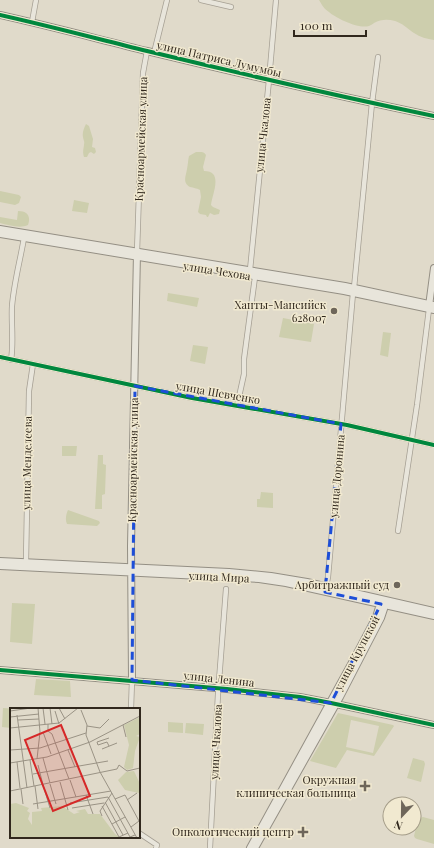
<svg xmlns="http://www.w3.org/2000/svg" width="434" height="848" font-family="'Playfair Display',serif">
<rect width="100%" height="100%" fill="#e0daca"/>
<!-- green -->
<path fill="#cdcead" fill-rule="evenodd" d="M319 0H434V40C427 39 420 37 414 33 408 29 402 23 395 21 388 19 381 19 374 23 373 24 371 25 369 26 359 29 337 19 329 12 324 9 322 5 319 0Z
M86 124 89 126 93 139 92 147 95 148 96 152 94 154 91 152 89 153 87 157H84C82 150 84 149 84 144 85 142 83 139 83 137 82 133 84 128 86 124Z
M196 152C200 152 204 151 206 155L203 167 204 171C224 171 212 194 211 205L213 207 220 210 219 214 214 215 210 213 208 217H207L206 215 200 214 198 212 201 197 200 190C196 188 194 188 190 187 182 183 186 176 187 169 188 164 188 160 189 156Z
M0 191 19 195 21 197 19 203 15 205 0 202Z
M74 200 89 203 87 213 72 211Z
M18 211C28 211 31 217 28 225 20 229 8 225 0 223V217L17 220Z
M168 293 199 298 197 307 167 301Z
M283 318 314 324 311 342 279 337Z
M383 332 391 333 388 357 380 355Z
M193 345 208 347 205 364 190 361Z
M62 446H77L76 456H62Z
M98 455H103V464L106 465 105 494 102 495V509H95Z
M261 492 273 493V508L257 507V499H260Z
M68 510 99 521 100 523 97 526 67 524C65 520 66 514 68 510Z
M12 603 35 604 32 644 10 642Z
M36 679 70 681 71 697 34 695Z
M3 708 19 709H11V728L2 727Z
M338 713 393 725 394 726 374 756 347 750 336 768 310 761ZM351 720 379 726 373 753 346 747Z
M168 722 183 723V733L168 732Z
M186 723 204 724 203 735 185 733Z
M413 758 424 761 425 764 421 782 407 778Z
M423 817 434 820V844L417 839 415 838 414 836 418 819 420 818Z"/>
<g fill="none" stroke-linecap="round" stroke-linejoin="round">
<defs>
<path id="street" d="M201 0 231 7
M32 22 36 0
M154 53 167 0
M137 252 143 73 147 51
M250 270 269 80 276 0
M354 288 372 103 378 57
M0 357 192 398 347 425 434 445
M11 360C14 342 11 324 12 306 14 283 20 261 24 238
M237 406 244 374V359L255 277
M398 531 417 405 429 309
M26 562 29 391 33 364
M326 587 328 577 353 293
M131 709 132 680
M139 833 157 845 156 848
M210 848 218 694 226 589"/>
<path id="secondary" d="M0 15C49 26 98 39 147 51 242 74 338 96 434 116
M0 229 345 286 434 305
M0 234 344 291 434 310
M429 306 434 268
M0 561 229 572 271 576 307 582 434 611
M0 566 259 579 286 583 434 616
M0 670 227 689 300 697 331 703 434 725
M132 680 131 546 137 253
M250 848 355 657 376 617 381 601
M255 848 340 697 381 618 386 603"/>
</defs>
<!-- street casing -->
<use href="#street" stroke="#a59f93" stroke-width="6"/>
<!-- secondary casing -->
<use href="#secondary" stroke="#948f84" stroke-width="8"/>
<!-- street -->
<use href="#street" stroke="#e8e5db" stroke-width="4.5"/>
<!-- secondary -->
<use href="#secondary" stroke="#e8e5db" stroke-width="6"/>
<defs>
<path id="cycleway" d="M0 15C49 26 98 39 147 51 242 74 338 96 434 116
M0 357 192 398 347 425 434 445
M0 670 227 689 300 697 331 703 434 725"/>
</defs>
<!-- cycleway casing -->
<use href="#cycleway" stroke="#f1e9d0" stroke-width="6"/>
<!-- cycleway -->
<use href="#cycleway" stroke="#00873e" stroke-width="4"/>
</g>
<!-- marked area -->
<path fill="none" stroke="#1d4ed8" stroke-width="3" stroke-dasharray="8 5" stroke-linejoin="round" d="M135 386 341 424 325 592 381 604 331 703 132 680Z"/>
<!-- markers -->
<g fill="#6e665a" stroke="#f1e9d0" stroke-width="1.5">
<circle cx="334" cy="311" r="4"/>
<circle cx="397" cy="585" r="4"/>
<path d="M363 780h4v4h4v4h-4v4h-4v-4h-4v-4h4z"/>
<path d="M301 826h4v4h4v4h-4v4h-4v-4h-4v-4h4z"/>
</g>
<g text-anchor="middle" stroke-width="3" stroke-linejoin="round" paint-order="stroke">
<!-- street labels -->
<g font-size="11" fill="#31281d" stroke="#f1e9d0">
<text transform="translate(219 59) rotate(13)" y="4">улица Патриса Лумумбы</text>
<text transform="translate(263 135) rotate(-84)" y="4">улица Чкалова</text>
<text transform="translate(141 139) rotate(-88)" y="4">Красноармейская улица</text>
<text transform="translate(217 271) rotate(9)" y="4">улица Чехова</text>
<text transform="translate(218 393) rotate(10)" y="4">улица Шевченко</text>
<text transform="translate(133 460) rotate(-89)" y="4">Красноармейская улица</text>
<text transform="translate(27 463) rotate(-89)" y="4">улица Менделеева</text>
<text transform="translate(337 476) rotate(-85)" y="4">улица Доронина</text>
<text transform="translate(219 577) rotate(3)" y="4">улица Мира</text>
<text transform="translate(357 653) rotate(-62)" y="4">улица Крупской</text>
<text transform="translate(219 679) rotate(6)" y="4">улица Ленина</text>
<text transform="translate(216 742) rotate(-87)" y="4">улица Чкалова</text>
</g>
<!-- poi labels -->
<g font-size="11" fill="#31281d" stroke="#f1e9d0" text-anchor="end">
<text x="326" y="309">Ханты-Мансийск<tspan x="326" dy="13">628007</tspan></text>
<text x="389" y="589">Арбитражный суд</text>
<text x="356" y="784">Окружная<tspan x="356" dy="13">клиническая больница</tspan></text>
<text x="294" y="836">Онкологический центр</text>
</g>
</g>
<!-- overview -->
<g transform="translate(10 708)">
<rect width="130" height="130" fill="#e0daca"/>
<path d="M130 9V26L126 28 130 29 125 43 123 60 117 62 114 59 119 37 114 17ZM124 63 130 76V88L129 85 115 82 108 72 116 64ZM6 95 19 100 17 103 20 105 18 111 22 117V104L32 103 31 100 52 98 64 106 70 104 66 103 75 101 78 106H90L105 126 111 130H0V96Z" fill="#cdcead"/>
<path fill="none" stroke="#9a9385" stroke-width="1" d="M33 0 35 16M40 0 42 16M49 0 55 11M71 2 77 17 76 27 90 64 127 130M0 3 21 0M45 3 49 16M7 7 17 80M0 9 29 6M8 12 29 11M38 16V23L42 26 49 45M113 17 116 29M77 18 90 20 99 11M0 20 49 15 68 0M33 24 41 46M99 38 97 34 88 37 87 34 99 30M92 41 107 35M0 42 30 40 76 25M58 42 65 59M49 45 59 71M33 50 40 75M27 51 30 24 28 0M20 52 24 78M7 54 10 80M0 55 37 49 80 34 130 8M28 57 33 77M23 66 98 53M60 72 66 89M50 74 58 102M40 76 46 96M33 77 40 100M25 78 28 101M11 81 13 96M0 83 107 61 109 57 117 63 130 60M76 87 83 106M98 89 120 129 125 127M105 91 115 87 129 113 121 119M117 92 127 85M95 94 113 127M60 95 98 89M23 96 101 83M92 98 109 129 118 125M62 100 94 95M92 108 90 103 102 85M102 116 115 109"/>
<path fill="#d62828" fill-opacity="0.15" stroke="#d62828" stroke-width="2" d="M51 17 80 88 43 103 15 32Z"/>
<rect width="130" height="130" fill="none" stroke="#31281d" stroke-width="2"/>
</g>
<!-- north arrow -->
<g transform="translate(402 816) rotate(202)"><circle r="19" fill="#f1e9d0" stroke="#a49c88"/>
<path d="M0-3L7 15L0 10L-7 15Z" fill="#6e665a"/>
<text y="-6" font-size="11" font-weight="bold" text-anchor="middle" fill="#31281d">N</text>
</g>
<!-- scale -->
<path d="M294 30v6h72v-6" fill="none" stroke="#31281d" stroke-width="2"/>
<text x="300" y="30" font-size="12" fill="#31281d" stroke="#f1e9d0" stroke-width="3" paint-order="stroke">100 m</text>
</svg>
